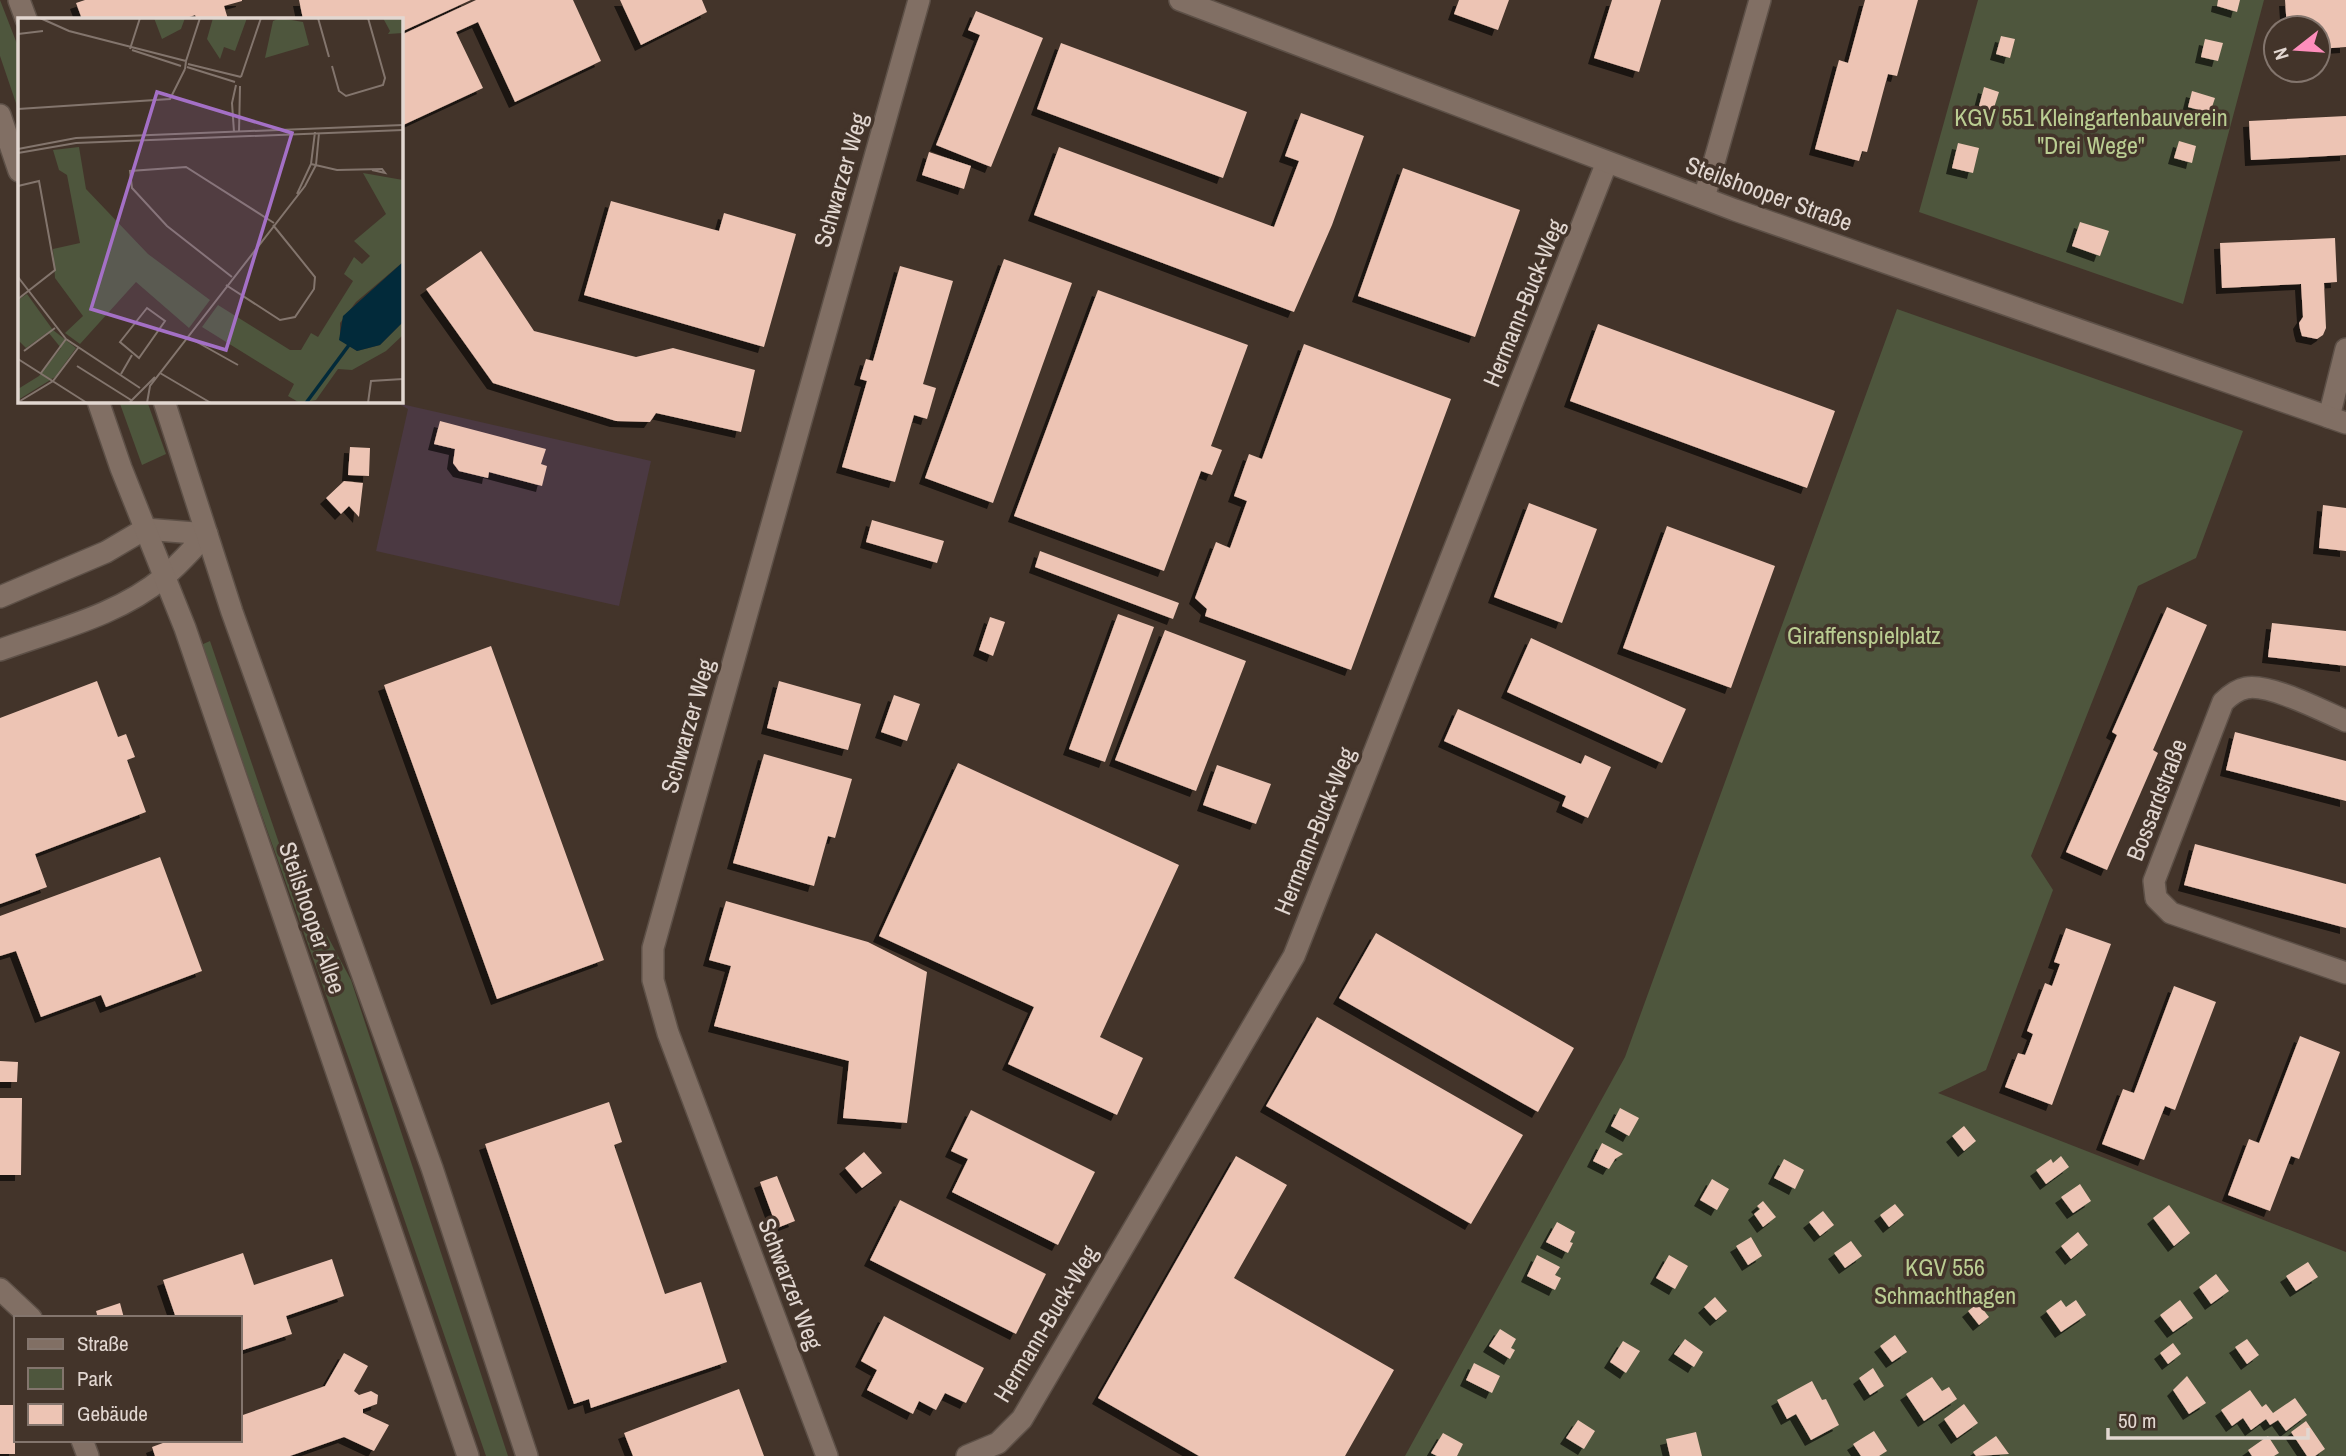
<svg xmlns="http://www.w3.org/2000/svg" width="2346" height="1456" font-family="'Archivo Narrow',sans-serif">
<defs>
<filter id="shadow"><feDropShadow dx="-6" dy="6" stdDeviation="0" flood-color="#0009"/></filter>
</defs>
<rect width="100%" height="100%" fill="#43342a"/>
<!-- industrial -->
<path fill="#4b3942" d="M397 403 651 461 619 606 376 551 408 409Z"/>
<!-- green -->
<path fill="#4e563d" d="M0 0 19 49V112L0 56Z
M1978 0H2264L2183 304 1919 212Z
M1897 309 2243 431 2196 558 2138 586 2031 856 2053 890 1986 1070 1938 1093 2346 1252V1456H1405L1625 1057Z
M119 401H147L166 454 142 465Z
M210 641 281 849 351 980 508 1456H486L351 1065 201 645Z"/>
<!-- building -->
<path fill="#edc4b4" filter="url(#shadow)" d="M85 0H242V1L224 6 228 19H197L195 15 184 19H82L76 3Z
M299 0H471L401 32V19H303Z
M476 0H573L601 61 515 102 478 22 456 32 483 88 401 126V35Z
M620 0H702L707 12 641 45Z
M1459 0H1509L1498 30 1454 14Z
M1612 0H1661L1639 72 1594 58Z
M1865 0H1918L1897 76 1888 74 1867 152 1862 151 1859 161 1815 149 1839 60 1848 63Z
M2218 0H2240L2237 12 2217 6Z
M2285 0H2346V47L2318 49V28H2287Z
M976 11 1043 38 991 167 936 145 980 35 968 30Z
M2001 36 2015 39 2010 58 1996 54Z
M2205 39 2223 43 2218 61 2201 57Z
M1061 43 1247 112 1223 178 1037 109Z
M1984 87 1999 92 1993 111 1979 106Z
M2192 91 2215 98 2210 113 2188 107Z
M1301 113 1364 136 1332 225 1294 312 1034 215 1059 147 1274 227 1299 161 1285 156Z
M2346 116V155L2251 160 2249 121Z
M2179 141 2196 146 2192 163 2174 158Z
M1958 143 1979 148 1973 173 1952 168Z
M929 152 971 166 964 189 922 175Z
M1403 168 1520 210 1475 337 1358 296Z
M611 201 719 231 724 213 796 234 764 347 584 295Z
M2080 222 2109 231 2100 256 2072 246Z
M2335 238 2337 282 2324 283 2326 328 2323 335 2317 339 2302 336 2300 329 2299 323 2303 317 2301 284 2222 288 2220 243Z
M481 251 534 331 636 357 673 348 755 370 741 432 656 413 650 422 616 421 493 383 426 289Z
M1004 259 1072 283 993 503 925 478Z
M900 266 953 281 923 384 936 388 927 419 914 415 895 482 842 467 867 381 860 379 866 359 873 361Z
M1098 290 1248 345 1211 446 1222 450 1212 475 1201 471 1164 571 1014 516Z
M1598 324 1835 411 1807 488 1570 401Z
M1304 344 1451 399 1351 670 1205 616 1207 609 1195 598 1216 542 1230 548 1247 501 1234 496 1249 454 1262 459Z
M440 421 546 449 541 464 547 466 542 486 489 472 488 478 459 471 453 463 455 449 434 444Z
M350 447 370 448 369 476 348 475Z
M344 481 363 483 359 517 349 506 341 514 326 498Z
M1529 503 1597 529 1562 623 1494 597Z
M2323 505 2346 508V551L2319 548Z
M872 520 944 541 937 563 866 542Z
M1667 526 1775 566 1731 688 1623 648Z
M1040 551 1179 603 1173 619 1035 567Z
M2167 607 2207 625 2153 750 2158 753 2107 870 2066 852 2117 735 2112 732Z
M1118 614 1154 627 1105 762 1069 749Z
M990 617 1005 622 993 656 979 650Z
M2272 623 2346 631V666L2268 657Z
M1165 630 1246 661 1196 791 1115 760Z
M1531 638 1686 709 1662 763 1507 692Z
M491 646 604 960 497 999 384 685Z
M97 681 118 737 126 734 135 757 127 760 146 812 35 854 47 887 0 904V718Z
M779 681 861 704 848 750 767 728Z
M894 695 920 704 907 741 881 732Z
M1458 709 1581 764 1585 755 1611 767 1588 818 1562 806 1566 796 1444 741Z
M2235 732 2346 761V801L2226 770Z
M764 754 852 779 835 838 828 836 814 886 733 863Z
M958 763 1179 865 1100 1037 1143 1058 1117 1115 1008 1064 1034 1007 879 936Z
M1217 765 1271 784 1256 824 1203 805Z
M2195 844 2346 884V928L2184 885Z
M160 857 202 971 106 1007 101 995 41 1017 16 951 0 956V916Z
M726 901 868 942 927 972 907 1123 843 1118 849 1061 714 1026 731 966 709 960Z
M2066 928 2111 944 2052 1105 2005 1087 2018 1053 2025 1055 2029 1045 2033 1034 2027 1031 2045 983 2052 986 2060 964 2054 962Z
M1376 933 1574 1048 1538 1112 1339 998Z
M2174 986 2216 1002 2175 1110 2165 1106 2144 1160 2102 1144 2123 1089 2134 1093Z
M1317 1017 1523 1135 1471 1224 1266 1106Z
M2300 1036 2340 1052 2299 1159 2291 1156 2270 1211 2228 1195 2249 1139 2259 1143Z
M0 1061 18 1062 17 1082H0Z
M0 1098H22L21 1175H0Z
M609 1102 622 1142 614 1145 665 1294 701 1282 727 1362 591 1408 589 1399 574 1404 485 1144Z
M1620 1108 1639 1118 1629 1136 1611 1126Z
M971 1110 1095 1172 1058 1245 952 1192 968 1159 951 1151Z
M1964 1126 1976 1141 1964 1151 1952 1136Z
M1602 1143 1623 1154 1615 1159 1609 1169 1593 1161Z
M864 1152 882 1173 862 1188 845 1168Z
M1236 1156 1287 1185 1234 1278 1394 1370 1345 1456H1199L1098 1398Z
M2061 1156 2069 1167 2046 1184 2036 1170 2051 1159 2053 1163Z
M1784 1159 1804 1170 1795 1189 1774 1178Z
M777 1176 795 1221 777 1228 760 1182Z
M1712 1179 1729 1189 1717 1210 1700 1200Z
M2080 1184 2091 1201 2073 1213 2061 1197Z
M900 1200 1046 1274 1016 1334 870 1260Z
M1763 1201 1776 1217 1763 1227 1754 1214 1760 1209 1757 1206Z
M1895 1204 1904 1215 1889 1227 1880 1215Z
M2169 1205 2190 1233 2174 1246 2153 1218Z
M1823 1211 1834 1225 1820 1236 1809 1222Z
M1557 1222 1575 1232 1570 1242 1573 1243 1568 1253 1546 1242Z
M2078 1232 2088 1245 2071 1259 2061 1246Z
M1751 1237 1762 1256 1748 1265 1736 1246Z
M1851 1241 1862 1256 1845 1268 1834 1253Z
M243 1253 254 1285 332 1259 344 1296 286 1316 292 1334 240 1351V1318H176L163 1280Z
M1537 1255 1560 1267 1555 1275 1561 1278 1555 1290 1527 1276Z
M1669 1255 1688 1266 1675 1289 1656 1278Z
M2308 1262 2318 1277 2296 1291 2286 1276Z
M2216 1274 2229 1291 2211 1304 2199 1287Z
M1715 1297 1727 1311 1716 1320 1704 1307Z
M2061 1300 2066 1307 2076 1300 2086 1315 2061 1332 2046 1311Z
M2180 1300 2193 1318 2173 1332 2160 1315Z
M120 1303 124 1318H98L96 1311Z
M1978 1303 1989 1317 1979 1325 1968 1311Z
M884 1316 984 1368 966 1403 945 1393 936 1410 919 1401 913 1414 867 1390 877 1370 861 1361Z
M1500 1329 1516 1339 1511 1348 1515 1350 1510 1359 1489 1346Z
M1895 1335 1907 1352 1892 1362 1880 1346Z
M1685 1339 1703 1352 1694 1367 1674 1354Z
M2247 1339 2259 1355 2247 1364 2235 1347Z
M1623 1341 1640 1351 1626 1373 1610 1362Z
M2173 1343 2181 1354 2168 1364 2160 1353Z
M344 1353 368 1366 354 1391 359 1395 371 1391 378 1395 377 1404 363 1409V1413L389 1425 374 1451 344 1437 290 1456H155L152 1447 171 1440H240V1416L325 1386Z
M1474 1363 1500 1376 1492 1393 1466 1380Z
M1873 1368 1884 1386 1870 1395 1859 1378Z
M2187 1376 2206 1403 2189 1414 2173 1390Z
M1932 1377 1942 1391 1949 1387 1957 1399 1924 1421 1906 1394Z
M1812 1381 1822 1400 1826 1399 1839 1425 1811 1440 1796 1414 1787 1419 1777 1400Z
M739 1389 764 1456H633L624 1433Z
M2250 1390 2262 1407 2266 1404 2273 1413 2295 1398 2307 1415 2286 1431 2278 1420 2270 1425 2266 1419 2251 1430 2243 1418 2232 1426 2221 1410Z
M1964 1404 1978 1423 1957 1438 1944 1419Z
M0 1405H15V1454H0Z
M1578 1420 1595 1431 1584 1449 1566 1438Z
M2306 1421 2325 1449 2315 1456H2307L2291 1432Z
M1874 1431 1887 1451 1879 1456H1861L1853 1444Z
M1696 1432 1702 1456H1670L1666 1439Z
M1443 1433 1463 1444 1457 1456H1437L1431 1453Z
M1996 1436 2009 1454 1976 1456 1973 1452Z
M2268 1436 2279 1453 2274 1456H2252L2248 1450Z"/>
<g fill="none" stroke-linecap="round" stroke-linejoin="round">
<defs>
<path id="minor" d="M1704 198 1760 0
M2329 417 2346 349
M2346 721C2323 711 2269 683 2246 688 2236 690 2229 696 2223 702L2154 881 2156 898 2171 913 2346 973
M0 1289 31 1318
M82 1440 88 1456
M827 1456 668 1033 653 980V948L919 0
M967 1456 998 1443 1022 1419 1294 956 1607 162"/>
<path id="tertiary" d="M1180 0 1735 210 2346 423
M0 597 106 552 145 529 207 534
M0 650C55 630 119 615 164 577 180 564 193 548 207 534"/>
<path id="secondary" d="M19 0 26 19
M0 115 19 171
M98 401 121 468 185 628 468 1456
M164 401 232 612 432 1168 527 1456"/>
</defs>
<!-- minor casing -->
<use href="#minor" stroke="#5d5047" stroke-width="24"/>
<!-- tertiary casing -->
<use href="#tertiary" stroke="#5d5047" stroke-width="24"/>
<!-- secondary casing -->
<use href="#secondary" stroke="#5d5047" stroke-width="24"/>
<!-- minor -->
<use href="#minor" stroke="#816f64" stroke-width="21"/>
<!-- tertiary -->
<use href="#tertiary" stroke="#816f64" stroke-width="21"/>
<!-- secondary -->
<use href="#secondary" stroke="#816f64" stroke-width="21"/>
</g>
<g text-anchor="middle" stroke-width="7" stroke-linejoin="round" paint-order="stroke">
<!-- park labels -->
<g font-size="24" fill="#bacd92" stroke="#43342a">
<text x="2091" y="126">KGV 551 Kleingartenbauverein<tspan x="2091" dy="28">"Drei Wege"</tspan></text>
<text x="1864" y="644">Giraffenspielplatz</text>
<text x="1945" y="1276">KGV 556<tspan x="1945" dy="28">Schmachthagen</tspan></text>
</g>
<!-- street labels -->
<g font-size="24" fill="#e2d7d1" stroke="#43342a">
<text transform="translate(841 180) rotate(-74)" y="8">Schwarzer Weg</text>
<text transform="translate(1769 194) rotate(20)" y="8">Steilshooper Straße</text>
<text transform="translate(1524 303) rotate(-68)" y="8">Hermann-Buck-Weg</text>
<text transform="translate(688 726) rotate(-74)" y="8">Schwarzer Weg</text>
<text transform="translate(2157 800) rotate(-69)" y="8">Bossardstraße</text>
<text transform="translate(1315 831) rotate(-68)" y="8">Hermann-Buck-Weg</text>
<text transform="translate(312 918) rotate(71)" y="8">Steilshooper Allee</text>
<text transform="translate(790 1284) rotate(69)" y="8">Schwarzer Weg</text>
<text transform="translate(1046 1324) rotate(-59)" y="8">Hermann-Buck-Weg</text>
</g>
</g>
<!-- overview -->
<g transform="translate(18 18)">
<rect width="385" height="385" fill="#43342a"/>
<path d="M136 0H167L163 11 144 21ZM195 0H229L217 33 206 29 202 41 189 21ZM262 0 285 4 291 27 247 40 255 3ZM365 0H385V15L370 16 372 13ZM61 129 68 171 130 236 192 282 171 310 118 264 62 326 47 315 65 298 37 260 35 231 62 225 49 157 41 152 35 132ZM345 155 385 162V244L338 284 322 305V322L339 333 362 327 385 304V317L368 333 334 352 320 351 298 382 282 385 270 378 276 366 184 309 200 287 272 332H283L293 315 300 319 335 263 326 256 336 239 344 246 352 238 336 223 368 196ZM9 276 35 312 58 330 37 359 0 382V371L21 358 43 330 30 314 8 330 0 322V282Z" fill="#4e563d"/>
<path d="M385 244V304L362 327 339 333 321 322 325 298Z" fill="#022a3a"/>
<path fill="none" stroke="#022a3a" stroke-width="3.5" d="M288 385 331 327"/>
<path fill="none" stroke="#83756d" stroke-width="2" d="M22 0 51 13 168 43 167 51M300 0 311 39M0 16 25 13M112 31 122 0M114 32 163 48M168 43 182 0M170 46 223 59M314 48 321 73 328 78 365 67 367 60 350 0M169 49 217 64M223 59 243 0M0 91 152 81 167 51M216 114 214 85 218 67M221 114 222 68M0 131 58 120 385 107M0 135 58 125 385 112M293 146 319 152 364 151 367 155 354 152M0 168 21 163 37 252 0 281M279 176 293 146 297 114M0 259 48 321 122 370M214 259 149 208 114 170 112 153 168 149 256 205M208 267 262 302 277 299 296 271 297 259 255 207M129 290 147 303 121 340 102 324ZM170 319 220 347M6 333 37 310M0 341 69 385M59 348 113 382M23 355 48 321M142 355 193 385M103 356 114 337M2 383 35 363 60 330M111 385 137 359M129 385 132 368 287 168 298 147 301 115M350 385 353 363 385 361"/>
<path fill="#a470c6" fill-opacity="0.15" stroke="#a470c6" stroke-width="3.5" d="M139 74 274 115 208 332 73 291Z"/>
<rect width="385" height="385" fill="none" stroke="#e2d7d1" stroke-width="3.5"/>
</g>
<!-- legend -->
<rect x="14" y="1316" width="228" height="126" fill="#43342a" stroke="#83756d" stroke-width="2"/>
<rect x="28" y="1339" width="35" height="10" fill="#816f64" stroke="#83756d" stroke-width="2"/>
<text x="77" y="1351" font-size="21" fill="#e2d7d1">Straße</text>
<rect x="28" y="1368" width="35" height="21" fill="#4e563d" stroke="#83756d" stroke-width="2"/>
<text x="77" y="1386" font-size="21" fill="#e2d7d1">Park</text>
<rect x="28" y="1404" width="35" height="21" fill="#edc4b4" stroke="#83756d" stroke-width="2"/>
<text x="77" y="1421" font-size="21" fill="#e2d7d1">Gebäude</text>
<!-- north arrow -->
<g transform="translate(2297 49) rotate(253)"><circle r="33" fill="#43342a" stroke="#83756d" stroke-width="2"/>
<path d="M0-5L12 26L0 18L-12 26Z" fill="#fe8ebc"/>
<text y="-10" font-size="19" font-weight="bold" text-anchor="middle" fill="#e2d7d1">N</text>
</g>
<!-- scale -->
<path d="M2108 1428v10h200v-10" fill="none" stroke="#e2d7d1" stroke-width="3.5"/>
<text x="2118" y="1428" font-size="21" fill="#e2d7d1" stroke="#43342a" stroke-width="5" paint-order="stroke">50 m</text>
</svg>
